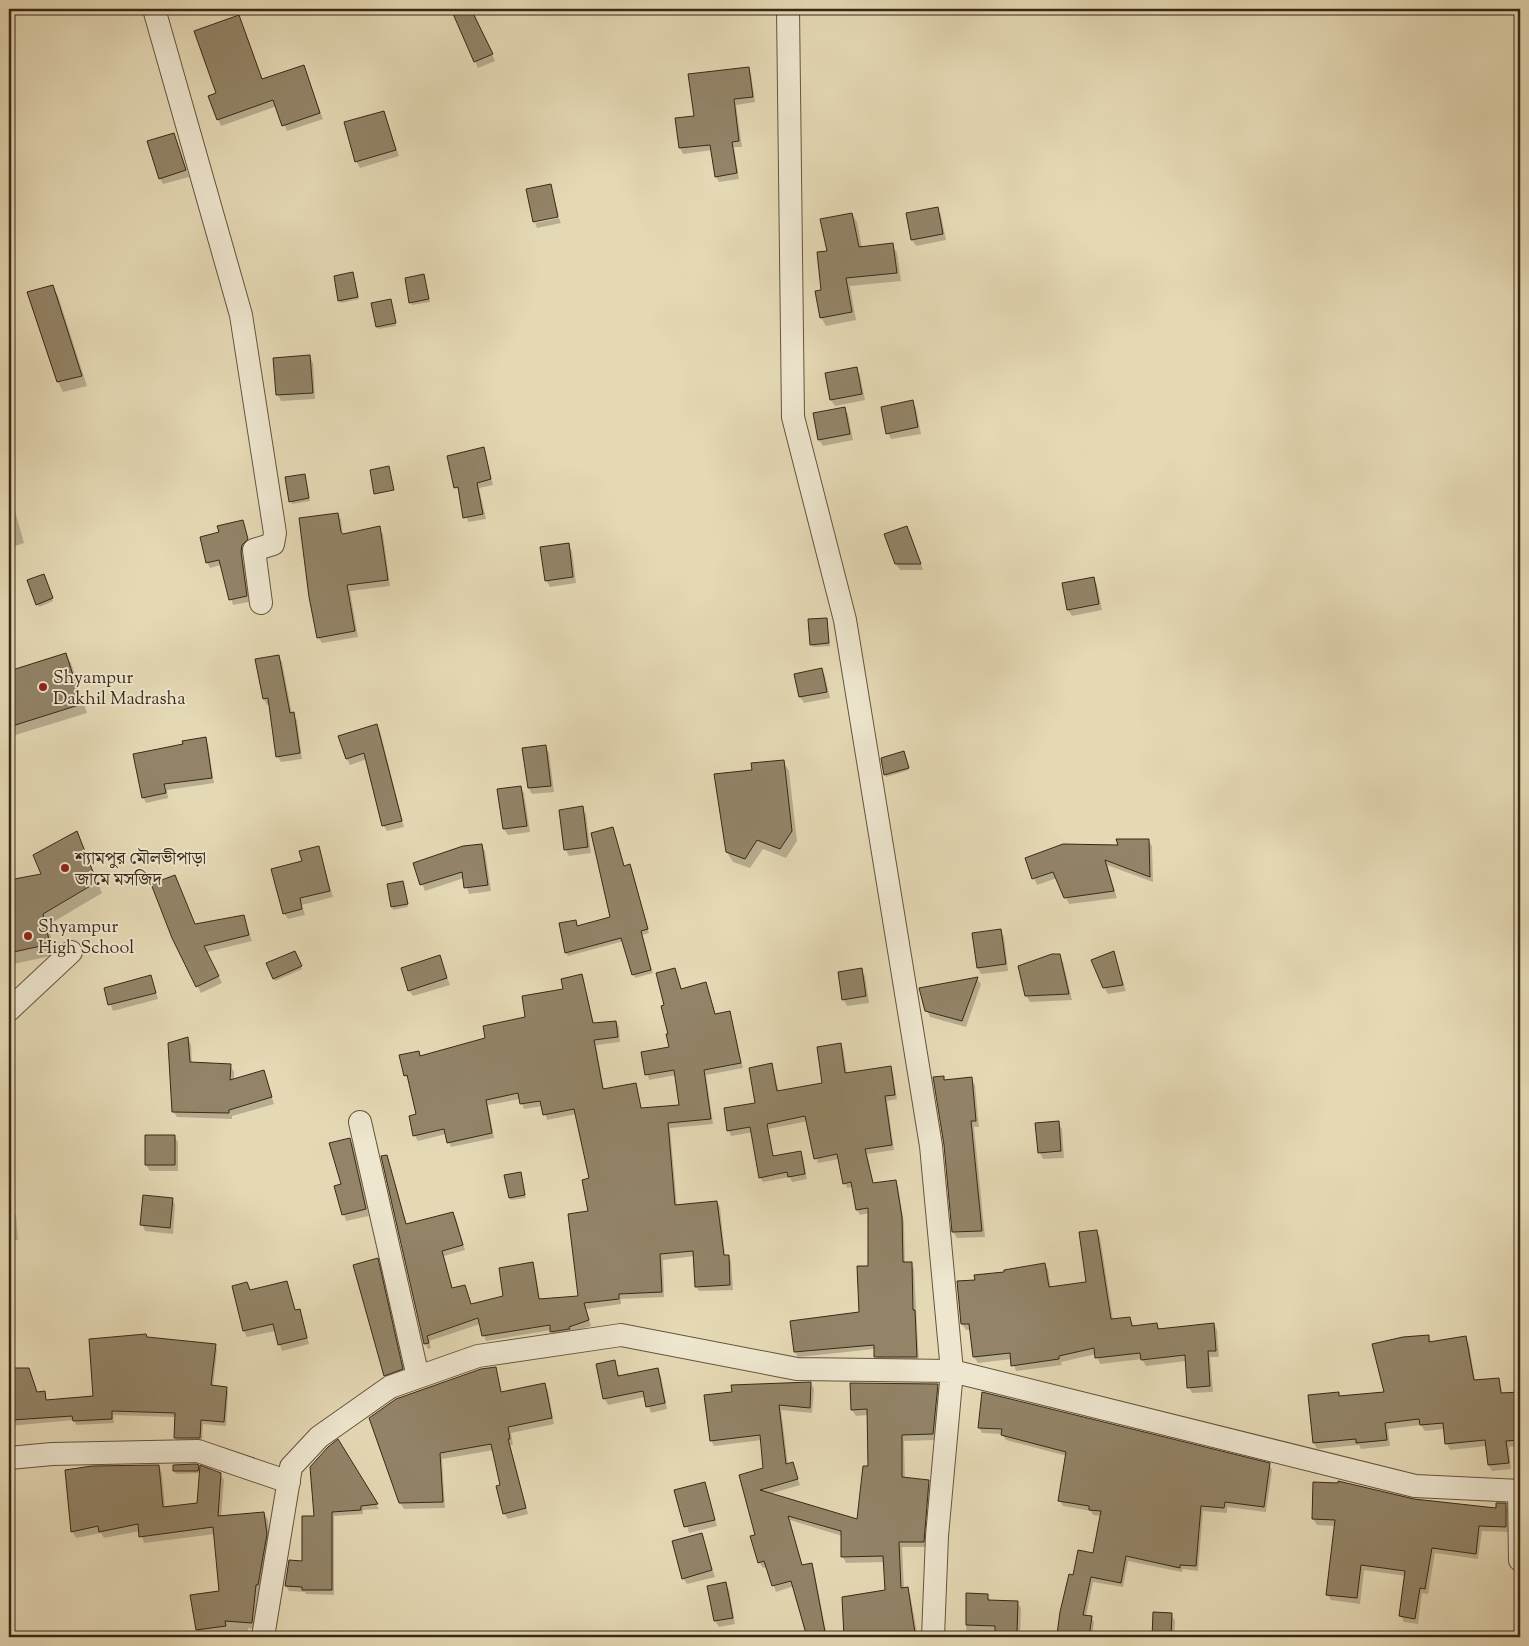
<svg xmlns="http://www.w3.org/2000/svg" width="1529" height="1646" font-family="'Sorts Mill Goudy','Noto Serif Bengali',serif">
<rect width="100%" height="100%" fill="#e5d9b5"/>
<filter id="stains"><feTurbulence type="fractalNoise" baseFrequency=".004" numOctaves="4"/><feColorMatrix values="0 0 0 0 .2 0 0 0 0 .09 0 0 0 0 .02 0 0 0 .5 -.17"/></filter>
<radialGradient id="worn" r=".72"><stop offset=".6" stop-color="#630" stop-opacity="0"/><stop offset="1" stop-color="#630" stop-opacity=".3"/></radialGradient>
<!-- shadow -->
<path fill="#0003" d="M450 9H472L495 61 478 68Z
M238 16 262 80 303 66 323 119 287 131 277 106 221 126 218 119 217 94Z
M748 68 751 74 755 102 736 105 742 147H734L739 179 719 182 716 177 712 150 683 154 680 148 676 120 695 117Z
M384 112 399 156 360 168 356 161Z
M174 134 189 177 163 184 160 178Z
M550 186 559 215 534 221Z
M937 209 941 215 946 240 916 246 912 240 907 214Z
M852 214 857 222 862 248 892 245 897 253 901 281 850 286 856 320 826 326 821 317 828 252Z
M559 218 561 223 537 228 535 223Z
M353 274 359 299 341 303 339 300Z
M424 276 430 302 412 305 411 302Z
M52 286 58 296 87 386 63 392 58 382 28 292Z
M390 300 396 326 379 329 377 327Z
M309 356 313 363 315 399 281 401 278 395 275 359Z
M857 369 860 375 865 400 835 406 831 400 827 374Z
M913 402 916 408 921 434 891 439 888 433Z
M844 408 848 414 853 440 823 446 819 440Z
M483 449 493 485 479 488 486 519 468 522 460 492 456 487Z
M305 478 310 501 292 504 291 501Z
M9 490 24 543 9 548Z
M338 514 341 520 343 535 379 528 383 534 390 586 350 591 358 637 322 643 318 637Z
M242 521 250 545 244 551 243 558 249 602 233 605 221 565 210 568 207 562 220 533Z
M910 533 923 570H900L896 564Z
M568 544 572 551 576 583 550 587 546 580Z
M45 578 53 601 39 607 38 604Z
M1094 578 1097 585 1102 610 1072 616 1068 610Z
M826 619 830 646 813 647 812 645Z
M65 654 71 663 87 713 12 736 9 730V672Z
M278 656 282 662 292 714 297 720 302 759 281 762 277 756 270 705H267L264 699 256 660Z
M822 670 825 676 830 698 804 703 800 697 796 675Z
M376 725 380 731 404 827 387 831 383 825 367 759 350 765 347 759Z
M205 739 208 744 214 783 167 790 168 798 146 803 143 797 184 745Z
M545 746 549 753 554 792 532 794 529 788 523 749Z
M904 755 909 770 886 777 882 759Z
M783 761 789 771 797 841 786 858 763 849 750 868 733 862 727 852 754 771Z
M520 787 524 793 530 832 508 835 504 829 499 790Z
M582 808 586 814 591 853 569 856 566 850Z
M613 829 624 867 630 866 632 869 649 933 642 935 653 973 635 978 624 941 568 956 566 953 575 921 577 927 612 918Z
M77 833 102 893 48 925 55 955 9 965V882L42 875Z
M1148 840 1152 846 1153 882 1107 865 1117 898 1069 904 1057 878 1037 885 1026 859 1120 847Z
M481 845 485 851 491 891 469 894 464 878 425 891 414 863Z
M318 847 333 897 302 905 305 915 288 919 284 913 303 862Z
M403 882 408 907 393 910 388 885Z
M243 917 252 941 207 952 222 983 201 993 173 938 195 925Z
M1001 931 1004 937 1008 971 981 974 978 968Z
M1113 952 1126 991 1108 994 1104 987Z
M296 955 302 969 275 981 274 978Z
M1059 956 1063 962 1072 1000 1030 1002 1026 995Z
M439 957 450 985 413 996 409 990Z
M675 969 682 990 705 983 716 1016 730 1013 743 1068 706 1075 713 1124 670 1128 677 1206 717 1202 720 1207 725 1256H728L731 1261 733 1290 699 1291 696 1286 695 1256 663 1260 664 1297 621 1299V1304L586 1309 591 1326 554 1337 551 1330 486 1341 480 1324 429 1341 431 1348 428 1349 425 1343 386 1156 407 1226 453 1213 456 1218 465 1250 444 1256 453 1290 465 1286 472 1305 504 1297 532 1264 535 1269 540 1300 579 1297 590 1212V1179L576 1114 547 1120 543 1106 524 1109 520 1099 488 1105 494 1138 451 1147 446 1134 418 1141 415 1136 417 1115 409 1080 405 1075 418 1052 421 1057 487 1039 527 1018 582 975 594 1024 616 1022 619 1027 620 1042 596 1045 604 1090 636 1084 642 1109 680 1106 676 1075 649 1080 642 1053 670 1048 666 1006Z
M861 970 865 976 869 1003 847 1006 844 1000Z
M151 977 158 999 113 1011 105 989Z
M977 979 981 984 966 1027 930 1017 927 1010Z
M188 1038 191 1045 192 1064 230 1065 234 1072V1080L264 1072 274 1104 232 1116V1119L177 1117 173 1111Z
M840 1044 843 1049 847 1074 890 1068 893 1073 897 1099 887 1101 894 1150 867 1154 874 1185 895 1181 898 1186 904 1223 905 1264H911L914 1269 919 1362H878L875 1349 798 1357 795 1352 861 1313 869 1267V1213L860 1215 857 1210 853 1187 847 1188 845 1183 839 1159 818 1163 808 1121 768 1129 774 1157 800 1152 803 1157 807 1179 792 1182 790 1177 763 1182 760 1177 753 1132 731 1136 729 1131 725 1109 756 1104 772 1064 779 1092 824 1084Z
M943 1078 945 1081 971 1079 975 1085 979 1127H974L985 1237 957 1238 953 1232Z
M1058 1123 1062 1129 1064 1158 1043 1159 1040 1153 1037 1124Z
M174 1136 178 1142V1171H150L146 1165Z
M350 1139 353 1145 369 1216 346 1221 336 1187 342 1185Z
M520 1174 526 1198 511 1200 510 1198Z
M9 1193 11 1211 16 1215 18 1240H9Z
M172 1199 175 1205 173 1234 145 1231 142 1224Z
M1096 1231 1100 1237 1113 1320 1130 1318 1134 1327 1157 1325 1160 1330 1214 1324 1217 1330 1219 1357H1210L1213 1392 1192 1393 1189 1387 1186 1361 1146 1366 1142 1359 1100 1364 1096 1354 1061 1362 1062 1365 1016 1371 1012 1359 978 1363 974 1357 971 1330H966L962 1324 958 1282 976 1281 1045 1264 1048 1270 1051 1288 1087 1284Z
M377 1260 381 1266 405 1375 389 1381 385 1375Z
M286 1282 296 1311 299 1310 302 1316 309 1344 282 1351 275 1331 247 1337 244 1331 233 1287 247 1284 251 1291Z
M1428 1336 1432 1343 1465 1337 1469 1344 1475 1381 1498 1379 1503 1394 1519 1400 1518 1446 1509 1447 1511 1469 1492 1471 1489 1465 1487 1446 1450 1450 1447 1444 1445 1429 1425 1431 1421 1425 1388 1429 1390 1446 1361 1449 1359 1445 1317 1449 1314 1443 1338 1394 1340 1397 1385 1393Z
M147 1339 215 1345 217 1350 213 1387 226 1388 228 1392 226 1426 203 1424 202 1442H178L175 1438 176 1417 113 1415 114 1423 76 1425 74 1420 9 1426V1388L34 1386 37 1393H44L47 1401 95 1397Z
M614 1361 620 1377 657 1370 661 1376 667 1409 651 1413 645 1397 608 1405 604 1398Z
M495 1368 502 1393 544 1384 548 1390 554 1424 511 1433 513 1445H510L528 1514 508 1519 504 1513 502 1486 494 1450 442 1459 445 1508 404 1509 400 1503Z
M811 1384 814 1389 812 1413 781 1410 788 1465 792 1464 800 1485 769 1494 859 1520 869 1468 868 1415 856 1416 852 1410 937 1385 940 1391 936 1440 904 1441 905 1479 928 1481 931 1487 926 1547H902L904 1589 907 1588 910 1594 918 1637H845L844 1598 886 1591 885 1562 846 1563 843 1557 842 1536 790 1520 802 1566 811 1564 814 1570 827 1637H806L794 1586 776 1592 767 1567 763 1568 759 1562 756 1536 740 1476 765 1469 762 1440 714 1446 711 1440Z
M983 1394 1269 1464 1272 1470 1266 1512 1227 1507V1513L1203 1511 1198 1571 1183 1569 1182 1572 1128 1561 1123 1587 1093 1582 1086 1616 1091 1617 1094 1622 1092 1637H1061L1059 1634 1074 1577 1094 1555 1102 1516 1093 1515 1091 1511 1063 1506 1060 1501 1067 1456 1006 1440 1002 1434 982 1433 979 1427Z
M338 1441 379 1509 363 1510V1514L334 1516V1595L306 1594 305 1592 289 1591 286 1586 290 1562H303Z
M159 1466 162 1473 165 1508 198 1504 200 1473 176 1474 174 1471 198 1466 200 1471 220 1474 224 1480 221 1517 264 1513 268 1520 270 1542 255 1629 248 1628 249 1637H198L192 1596 221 1592 215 1534 144 1543 140 1531 104 1538 101 1533 76 1538 72 1531Z
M704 1483 717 1526 689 1533 676 1491Z
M1315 1484 1414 1500 1497 1509 1505 1505 1509 1511V1532L1482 1531 1478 1559 1435 1553 1428 1594 1422 1593 1418 1624 1404 1622 1401 1616 1406 1576 1364 1570 1360 1604 1331 1600 1327 1594 1336 1526 1317 1525 1313 1519Z
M702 1535 715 1577 687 1584 683 1578Z
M725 1584 729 1590 735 1624 719 1627 715 1621Z
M967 1594 987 1595 991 1602H1017L1021 1608 1020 1637H966Z
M1154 1614H1171L1175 1621 1174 1637H1153Z"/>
<!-- building -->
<path fill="#938468" stroke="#3a2815" d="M451 9H471L493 54 474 62Z
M239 15 262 79 304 65 320 113 282 126 273 100 217 120 208 96 216 93 194 31Z
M749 67 753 97 734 99 739 141 732 142 737 173 715 177 710 145 679 148 675 118 694 116 688 74Z
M384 111 396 150 355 162 344 122Z
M174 133 186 170 159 179 147 141Z
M551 184 558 217 533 222 526 189Z
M938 207 943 234 911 240 906 213Z
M852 213 859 247 893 243 897 273 846 278 852 312 820 318 815 291 821 290 817 252 827 251 820 219Z
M353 272 358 297 338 301 334 276Z
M424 274 429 299 409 303 405 278Z
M53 285 82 376 57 382 27 292Z
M391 299 396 323 376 327 371 303Z
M310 355 313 393 276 395 273 358Z
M857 367 862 394 830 400 825 373Z
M913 400 918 427 886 434 881 407Z
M845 407 850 434 818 440 813 413Z
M484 447 491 479 477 483 483 514 463 518 458 487 454 488 447 456Z
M389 466 394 490 374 494 370 470Z
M305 474 309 498 289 502 285 477Z
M338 513 341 532 343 534 380 526 388 580 347 585 355 631 317 638 309 597 299 518Z
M243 520 248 539 242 545 241 552 247 596 229 600 219 560 206 563 200 537 219 532 217 526Z
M907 526 921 564H895L884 534Z
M569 543 573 577 545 581 540 547Z
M44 574 53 598 36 605 27 580Z
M1094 577 1099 604 1067 610 1062 583Z
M827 618 829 643 810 645 808 619Z
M66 653 82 704 9 727V671Z
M279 655 290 713 294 712 300 753 276 757 268 698 263 699 255 659Z
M822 668 827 692 799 697 794 674Z
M377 724 402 821 382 826 364 753 346 759 338 736Z
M206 737 212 778 164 784 166 793 142 798 133 754 183 744 182 741Z
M546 745 551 786 528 788 522 748Z
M904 751 909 768 884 775 881 758Z
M784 760 792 831 780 849 757 840 745 859 726 852 714 774 752 770 751 763Z
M521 786 527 826 503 829 497 789Z
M583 806 588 847 564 850 559 810Z
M613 827 624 866 630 864 648 929 641 931 651 970 632 975 621 938 565 953 559 923 576 920 577 926 610 917 591 833Z
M77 831 97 882 43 914 50 944 9 953V880L41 874 33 855Z
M1116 839H1149L1150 877 1105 860 1114 891 1064 898 1053 872 1032 879 1025 858 1063 844 1118 845Z
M482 844 488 885 464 888 462 872 420 885 413 863 463 846Z
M319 846 330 891 300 898 302 909 283 914 271 869 302 861 299 851Z
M175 875 195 924 244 915 249 935 204 946 219 976 196 987 172 938 151 884Z
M403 881 408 904 391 907 387 884Z
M1001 929 1006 964 977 968 972 933Z
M295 951 302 966 273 979 266 963Z
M1114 951 1123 985 1103 988 1091 960Z
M1052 954H1060L1069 994 1025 996 1018 966Z
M440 955 447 978 408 991 401 968Z
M675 968 681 989 706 982 715 1014 730 1011 741 1063 704 1070 711 1119 668 1123 675 1205 717 1201 724 1255H729L730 1285 695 1287 693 1251 660 1254 662 1292 619 1294V1299L584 1303 589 1320 569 1327 570 1329 550 1332V1325L482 1336 478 1318 427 1336 429 1343 424 1344 381 1156 387 1155 406 1224 453 1212 463 1245 442 1251 452 1288 465 1285 471 1304 503 1296 499 1268 533 1262 539 1299 578 1296 568 1214 588 1211 582 1180 589 1178 574 1109 543 1115 540 1101 520 1104 518 1093 486 1100 492 1133 447 1143 444 1129 413 1136 409 1116 416 1114 407 1075 404 1076 399 1055 419 1051 420 1056 485 1038 483 1026 525 1017 522 996 563 989 561 979 582 974 593 1023 616 1021 618 1037 594 1040 603 1089 636 1083 641 1108 679 1105 674 1070 645 1075 641 1052 669 1047 666 1034H668L661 1006 664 1005 656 973Z
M862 968 866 996 842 1000 838 972Z
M151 975 156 993 108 1005 104 988Z
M978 977 962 1021 925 1011 919 988Z
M188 1037 190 1062 231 1064 230 1080 264 1070 272 1097 229 1110V1113L172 1112 168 1043Z
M841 1043 845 1073 891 1066 895 1095 885 1096 892 1145 865 1149 873 1183 896 1180 902 1217 903 1262H912L913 1310H915L917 1357H874V1345L794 1352 790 1321 859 1312 857 1266H868V1208L856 1210 851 1182 843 1184 837 1154 814 1159 805 1116 767 1124 773 1156 801 1151 805 1174 788 1177 787 1172 759 1178 750 1127 727 1131 724 1108 755 1103 749 1068 772 1063 777 1091 822 1083 817 1047Z
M944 1076V1080L972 1077 976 1121H971L982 1231 952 1232 944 1145 933 1077Z
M1059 1121 1061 1151 1038 1153 1035 1123Z
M145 1135H175V1165H145Z
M350 1138 366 1209 342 1215 334 1186 341 1184 329 1143Z
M521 1172 525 1195 509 1198 504 1175Z
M143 1195 173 1198 170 1228 140 1225Z
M1097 1230 1111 1319 1130 1317 1132 1326 1157 1323 1158 1329 1214 1323 1216 1351H1208L1210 1386 1187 1388 1185 1355 1141 1360 1140 1353 1095 1358 1094 1348 1059 1356V1359L1011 1366 1010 1353 973 1357 969 1324H961L957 1281 975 1280 974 1275 1004 1272V1270L1045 1263 1049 1287 1086 1282 1079 1232Z
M378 1258 403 1369 384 1376 353 1265Z
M287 1281 295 1310 300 1309 307 1338 278 1345 273 1324 243 1331 232 1286 247 1282 250 1290Z
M146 1334 147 1337 216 1344 211 1385 227 1387 224 1422 201 1420 200 1438H174L175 1413 112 1411V1419L73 1421 72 1416 12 1420 9 1368H29L37 1392 45 1391 46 1400 93 1396 89 1339Z
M1429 1335V1342L1466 1336 1474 1380 1499 1378 1501 1393 1520 1392V1440L1506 1441 1509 1463 1488 1465 1485 1440 1445 1444 1443 1423 1420 1425 1419 1419 1385 1423 1387 1440 1356 1443V1439L1313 1443 1308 1395 1339 1392V1396L1384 1392 1372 1344 1403 1337Z
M615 1360 618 1376 658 1368 665 1403 646 1407 643 1391 603 1399 596 1364Z
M496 1367 501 1392 545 1383 552 1418 508 1427 510 1439H508L526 1508 503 1514 496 1486 500 1485 491 1444 440 1453 443 1502 399 1503 369 1418 396 1399 481 1369Z
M811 1382 810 1408 779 1405 786 1464 793 1462 798 1479 760 1490 857 1519 863 1466H868L867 1409 851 1410 850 1383 938 1384 933 1434 902 1435V1477L929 1480 924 1542H899L901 1588 908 1587 915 1633 884 1637H844L842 1597 885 1590 883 1556 841 1557V1531L788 1516 802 1565 812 1563 826 1637H807L791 1581 772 1586 764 1561 758 1563 750 1536 755 1535 739 1475 763 1468 760 1435 710 1441 704 1395 732 1392 731 1385Z
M982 1392 1270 1463 1264 1507 1225 1502 1224 1508 1201 1506 1196 1566 1180 1565V1568L1126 1556 1121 1583 1091 1577 1083 1615 1092 1616 1089 1637 1057 1634 1060 1612 1069 1574 1073 1575 1078 1550 1093 1553 1101 1511 1089 1510V1506L1058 1501 1066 1452 1001 1435 1002 1429 978 1428Z
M338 1439 378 1504 361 1506V1510L332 1512V1590H302V1587L285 1586 289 1560 302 1561V1516H314L310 1467 328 1447Z
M196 1464 199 1465 198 1471H173V1465Z
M159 1465 163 1507 197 1503 200 1465 221 1473 218 1516 264 1512 267 1534 258 1585H256L252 1623 225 1621 226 1626 196 1630 190 1595 219 1591 213 1527 139 1537 138 1524 99 1532 98 1526 71 1532 65 1470 92 1466Z
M1338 1481 1414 1499 1496 1508V1503H1506V1527L1479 1526 1476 1554 1432 1548 1425 1589 1420 1588 1415 1619 1399 1616 1405 1571 1361 1565 1357 1598 1326 1595 1335 1520 1312 1519 1313 1482 1338 1483Z
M705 1482 715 1520 684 1527 674 1490Z
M702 1533 712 1570 682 1579 672 1541Z
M726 1582 733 1618 714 1621 707 1586Z
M966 1593 988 1594V1600L1018 1601 1017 1633H995V1626L966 1625Z
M1153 1612 1172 1613 1171 1637H1152Z"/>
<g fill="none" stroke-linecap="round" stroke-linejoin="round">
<defs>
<path id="minor" d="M154 9 241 315 275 533 273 544 254 550 261 603
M788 9 793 417 845 620 931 1146 952 1371 937 1536 933 1637
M9 1010 71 952
M360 1122 418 1377
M9 1458 52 1454 198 1451 289 1482
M1519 1491 1520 1560
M263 1637 291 1467 319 1437 390 1387 478 1356 621 1335 797 1369 952 1371 1415 1486 1520 1491"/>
</defs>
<!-- minor casing -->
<use href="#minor" stroke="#65543d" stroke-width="24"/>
<!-- minor -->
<use href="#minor" stroke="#eee6cf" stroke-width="22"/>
</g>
<!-- markers -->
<g fill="#8f2418" stroke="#eee6cf" stroke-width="2">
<circle cx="43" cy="687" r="5"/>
<circle cx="65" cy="868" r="5"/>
<circle cx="28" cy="936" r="5"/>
</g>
<g text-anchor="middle" stroke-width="4" stroke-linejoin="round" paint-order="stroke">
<!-- poi labels -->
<g font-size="18" fill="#3a2815" stroke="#eee6cf" text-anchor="start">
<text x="53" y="683">Shyampur<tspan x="53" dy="21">Dakhil Madrasha</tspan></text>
<text x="75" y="864">শ্যামপুর মৌলভীপাড়া<tspan x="75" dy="21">জামে মসজিদ</tspan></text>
<text x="38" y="932">Shyampur<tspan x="38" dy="21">High School</tspan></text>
</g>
</g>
<!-- margin -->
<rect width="1529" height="1646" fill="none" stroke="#e5d9b5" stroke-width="30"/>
<rect x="10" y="10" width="1509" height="1626" fill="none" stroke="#3a2815" stroke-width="2.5"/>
<rect x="15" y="15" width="1499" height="1616" fill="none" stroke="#3a2815"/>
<rect width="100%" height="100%" filter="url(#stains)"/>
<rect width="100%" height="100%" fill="url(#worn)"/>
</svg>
